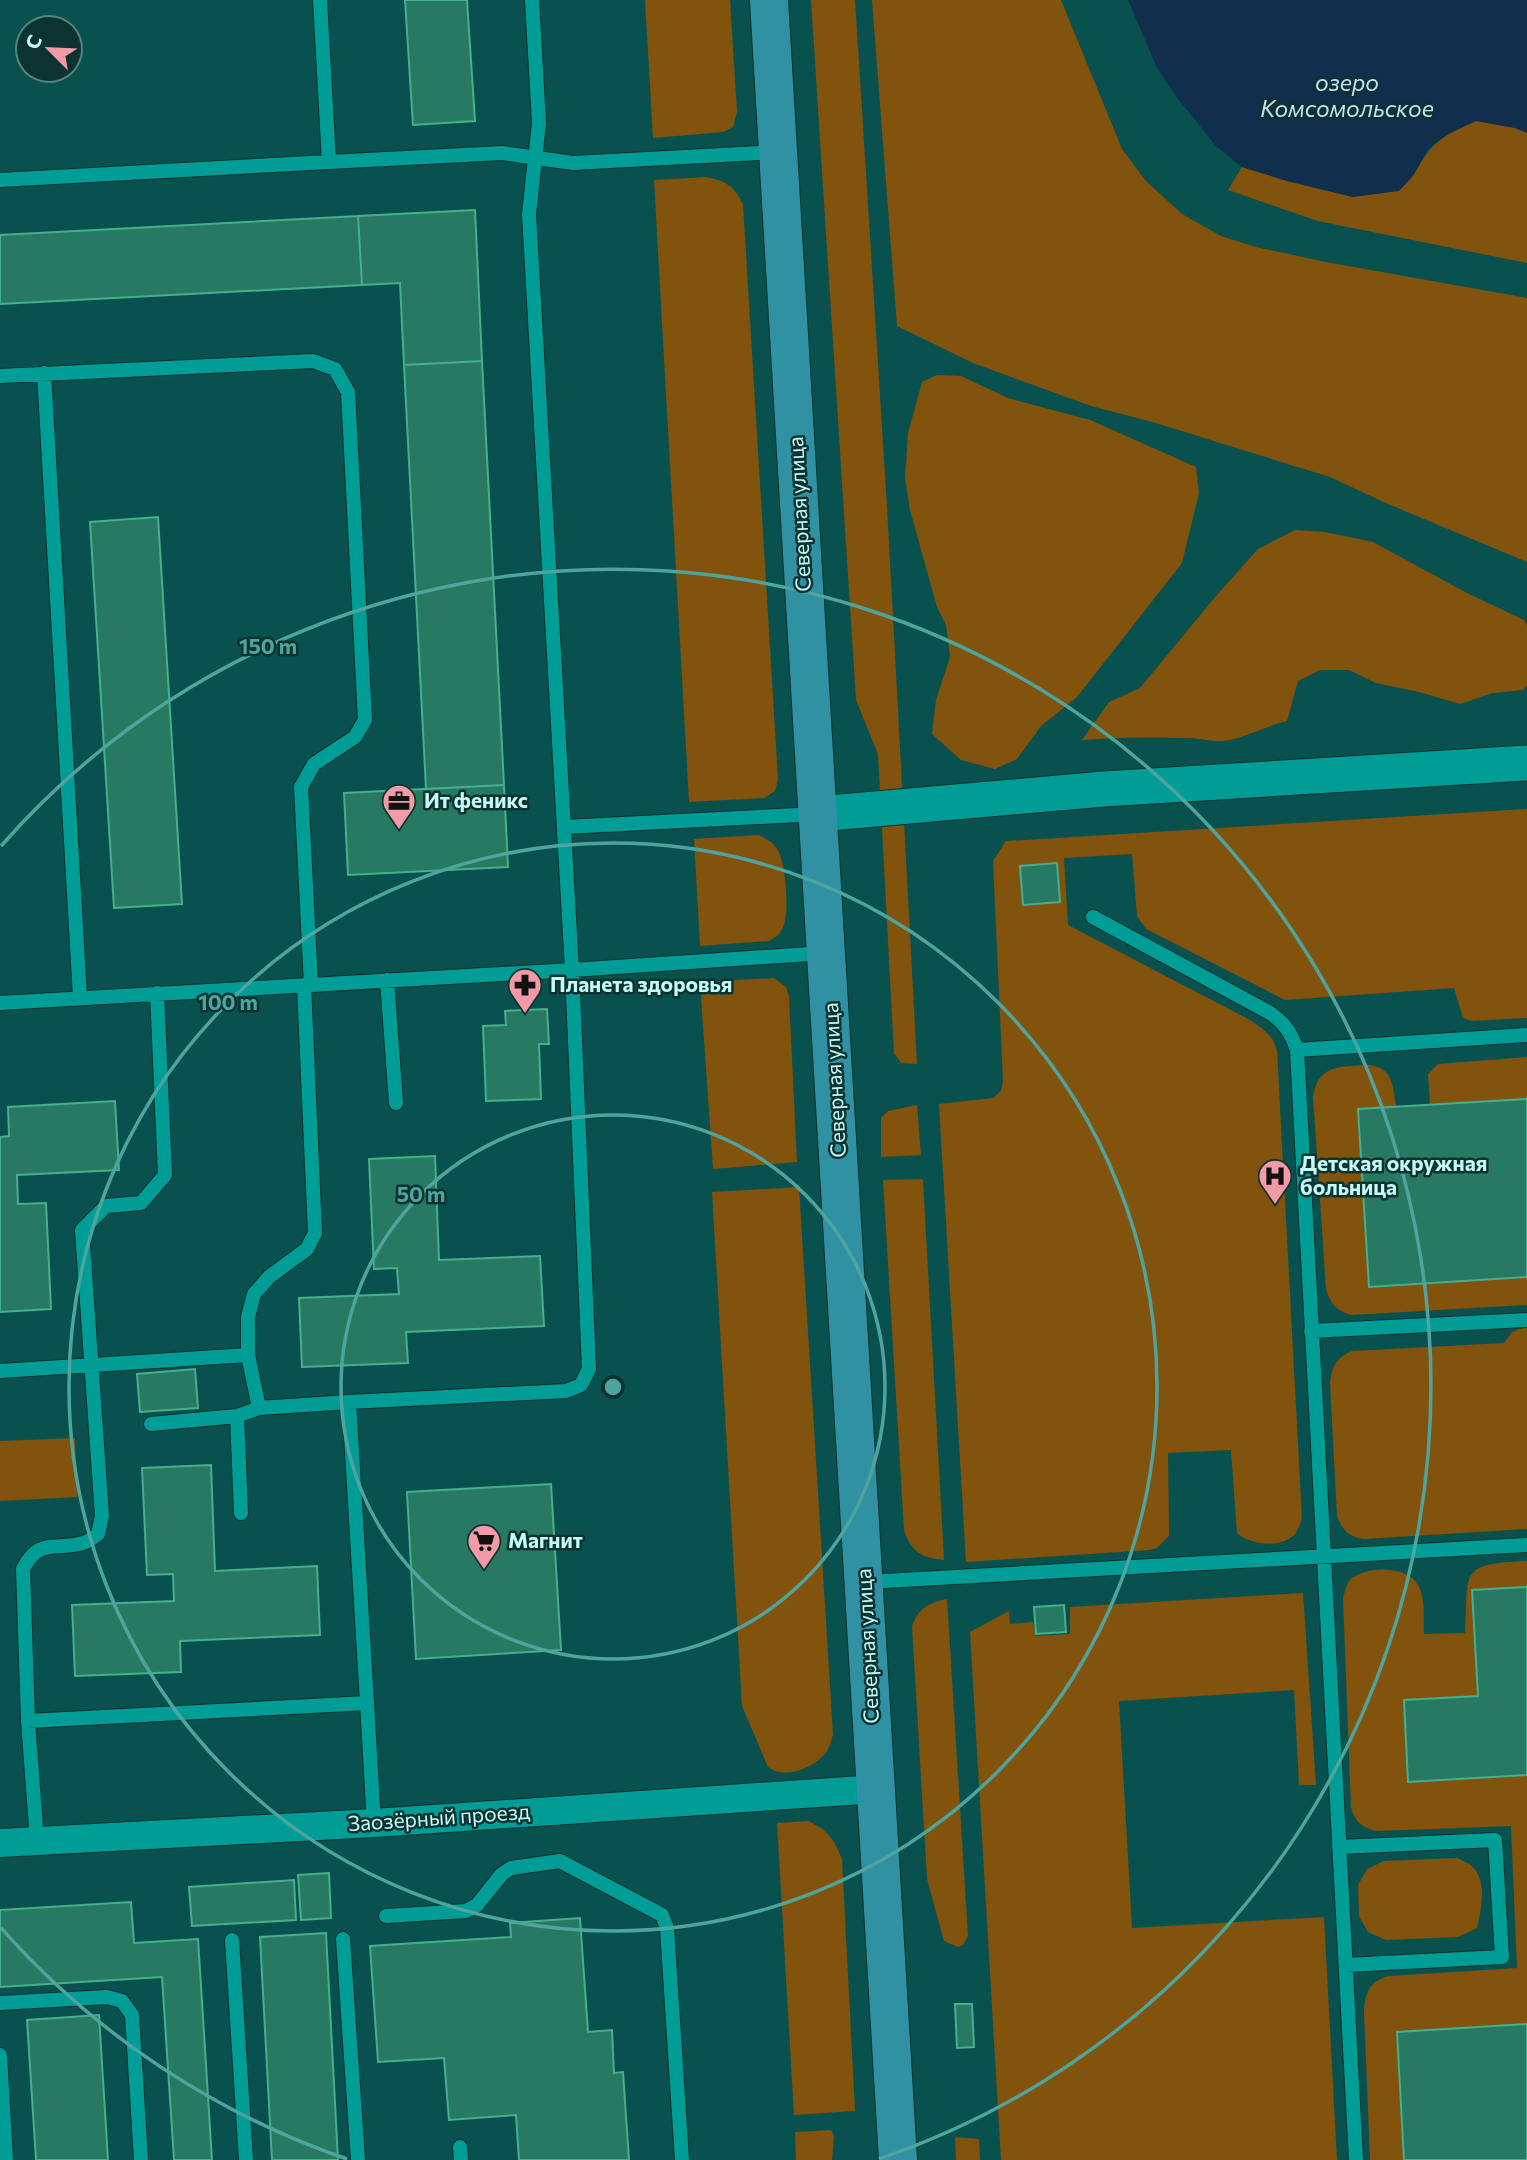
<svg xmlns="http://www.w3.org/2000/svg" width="1527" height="2160" font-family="Commissioner,sans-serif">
<rect width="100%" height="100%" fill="#09514e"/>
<!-- green -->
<path fill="#82530d" d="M645 0H730L737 112 733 127 723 132 653 138Z
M811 0H855L887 506 917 1064 901 1063 894 1053 878 754 856 700Z
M872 0H1061L1122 149 1146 181 1182 214 1221 236 1256 247 1326 262 1527 298V562L1388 504 1330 477 1156 423 1091 406 973 363 897 326Z
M1476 121 1515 128 1527 133V263L1318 221 1228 190 1242 167 1287 181 1353 197 1413 176C1433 141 1440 137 1476 121Z
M706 177C726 181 735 186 743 205L778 779 775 791 764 798 689 802 654 180Z
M937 375 961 376 1008 398 1090 420 1196 467 1199 493 1182 563 1077 697 1041 726 1017 759 995 769 961 760 932 734 936 700 950 657 946 625 937 607 910 510 905 478 908 433 922 382Z
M1295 530 1325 532 1373 542 1465 592 1524 620 1527 625V685L1523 690 1493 693 1460 704 1419 692 1376 683 1349 670H1320L1298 681 1287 721C1265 726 1246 738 1224 741 1212 742 1199 738 1186 738 1151 737 1117 737 1082 740L1109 702 1140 688 1216 596 1258 549Z
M1527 809V1018L1471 1021 1463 1018 1454 988 1285 1000 1146 929 1137 916 1132 854 1064 858 1068 925 1250 1020C1263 1029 1273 1035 1277 1051L1302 1519C1300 1524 1298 1530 1295 1534 1281 1549 1250 1545 1237 1533L1231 1450 1168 1453 1169 1536 1157 1548 1150 1550 966 1562 939 1104 993 1098 1001 1091 1003 1081 993 861 1006 841Z
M759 835C766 839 773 842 777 849 786 862 789 909 784 925 781 934 776 937 769 941L700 946 694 839Z
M774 978 786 987 789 996 797 1162 713 1169 700 982Z
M1527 1057V1099L1430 1104 1428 1074 1438 1064Z
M1370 1065C1393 1068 1393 1087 1396 1106L1358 1109 1369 1286 1527 1277V1305L1351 1315C1337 1311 1330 1304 1326 1289L1313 1097C1318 1063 1342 1067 1370 1065Z
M917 1105 921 1155 881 1157V1118L888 1111Z
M923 1179 944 1560C922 1558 911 1552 904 1530L883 1180Z
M799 1187 833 1735C831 1740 830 1747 827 1751 815 1768 785 1780 768 1767L742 1706 712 1192Z
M1522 1328H1527V1529L1364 1539C1349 1537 1342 1530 1337 1516L1330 1383C1332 1366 1336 1358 1352 1351L1504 1343 1512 1332Z
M75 1438 77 1497 0 1501V1441Z
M1527 1561V1587L1473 1591 1478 1696 1404 1701 1408 1782 1527 1775V2024L1398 2032 1404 2160H1370L1364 2011C1365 1993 1370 1980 1389 1976L1517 1968 1511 1826 1376 1831C1361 1827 1355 1822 1351 1807L1343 1598C1345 1591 1346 1583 1352 1578 1368 1566 1407 1565 1418 1585 1426 1598 1423 1619 1424 1634L1465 1633C1469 1572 1457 1564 1527 1561Z
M1303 1593 1316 1785H1299L1294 1690 1119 1701 1132 1928 1324 1917 1337 2160H1001L970 1632 1009 1611 1010 1624 1033 1622 1036 1636 1070 1634V1607Z
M947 1599 968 1936 963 1945 958 1947 944 1941 927 1879 912 1626C919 1608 928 1603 947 1599Z
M808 1821C828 1830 834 1839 842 1859L855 2111 794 2115 777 1823Z
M1457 1858C1461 1860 1469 1863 1472 1866 1488 1882 1481 1910 1477 1928L1458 1937 1386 1940 1368 1932 1359 1916 1358 1885 1367 1869 1384 1861Z
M831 2130 834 2136 832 2160H796L795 2132Z
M955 2137 979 2139 980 2160H956Z"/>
<!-- water -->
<path fill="#0f2f4d" d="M1128 0H1527V133L1515 128 1476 121 1448 134 1428 149 1413 176 1399 191 1353 197 1287 181 1242 167 1216 146 1175 95 1157 68Z"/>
<!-- building -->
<path fill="#287962" stroke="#45af8f" stroke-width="2" d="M405 0H467L475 121 413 125Z
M475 210 482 361 404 365 400 283 362 285 358 216Z
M358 216 362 285 0 304V235Z
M482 361 504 785 426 789 404 365Z
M158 517 182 904 114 908 90 522Z
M504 785 508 867 348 875 344 793Z
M1057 863 1060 902 1023 905 1020 866Z
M547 1009 549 1044H539L541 1099 486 1101 483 1026 506 1025 505 1011Z
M1527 1099V1277L1369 1287 1358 1109Z
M115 1101 119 1170 17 1175 18 1204 46 1203 51 1309 0 1312V1137L9 1136 8 1107Z
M435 1156 439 1260 540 1256 544 1326 406 1332 408 1363 302 1367 299 1298 399 1294 397 1268 374 1269 369 1159Z
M195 1369 198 1408 140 1412 137 1374Z
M211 1465 215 1571 317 1566 320 1635 180 1641 181 1672 75 1676 72 1605 174 1601 173 1574 147 1575 142 1468Z
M551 1484 561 1650 416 1659 407 1492Z
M1527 1587V1775L1408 1782 1404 1700 1478 1696 1472 1590Z
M1064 1605 1066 1632 1036 1634 1034 1607Z
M329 1873 331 1918 301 1920 298 1875Z
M294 1880 296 1920 192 1926 189 1887Z
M131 1902 134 1943 198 1939 212 2160H174L162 1977 0 1987V1910Z
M580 1918 588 2032 612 2030 614 2073 623 2072 629 2160H519L516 2115 449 2120 444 2058 378 2062 370 1946 511 1937 510 1923Z
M326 1933 338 2160H272L260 1937Z
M955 2004H972L974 2047 957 2048Z
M99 2015 108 2160H36L27 2020Z
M1527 2024V2160H1404L1397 2032Z"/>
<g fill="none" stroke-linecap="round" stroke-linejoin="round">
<defs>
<path id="service" d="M329 162 502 153 573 163 777 152
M0 180 329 162 320 0
M44 373 80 997
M0 376 313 361 335 369 348 392 365 720 355 737 314 764 301 787 311 985
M564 827 818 814
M1093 917 1270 1013C1285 1023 1291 1033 1297 1050
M387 980 396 1103
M0 1003 572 970 825 953
M1311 1331 1527 1320
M248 1355V1317L254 1294 269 1277 307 1249 315 1233 304 985
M0 1371 248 1355 259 1408 349 1402
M237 1416 241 1513
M151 1424 237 1416 259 1408
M866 1582 1527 1545
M367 1703 374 1823
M28 1721 23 1569C39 1537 55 1551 83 1543 88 1542 94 1537 98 1534L102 1516 82 1230 106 1206 141 1203 165 1175 157 993
M37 1841 28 1721 367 1703 349 1402 566 1391 581 1385 589 1369 572 970 529 214 539 123 532 0
M1339 1847 1495 1840 1502 1957 1346 1965
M386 1916 466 1911 477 1905 502 1874 511 1868 560 1861 662 1915 667 1928 682 2160
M343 1939 358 2160
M232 1940 246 2160
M0 2003 107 1997 122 2001 132 2015 141 2160
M0 2055 6 2160
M460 2147 461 2160
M1356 2160 1297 1050 1527 1035"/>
<path id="minor" d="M0 1843 374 1823 877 1789"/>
<path id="tertiary" d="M818 814 1104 789 1527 763"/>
<path id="secondary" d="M769 0 898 2160"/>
</defs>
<!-- service casing -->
<use href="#service" stroke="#0c3331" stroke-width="16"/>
<!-- minor casing -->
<use href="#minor" stroke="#0c3331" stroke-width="30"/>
<!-- tertiary casing -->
<use href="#tertiary" stroke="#0c3331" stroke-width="37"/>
<!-- secondary casing -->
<use href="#secondary" stroke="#0c3331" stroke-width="40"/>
<!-- service -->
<use href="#service" stroke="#009d97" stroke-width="14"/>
<!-- minor -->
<use href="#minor" stroke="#009d97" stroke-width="28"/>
<!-- tertiary -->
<use href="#tertiary" stroke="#009d97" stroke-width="35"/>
<!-- secondary -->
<use href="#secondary" stroke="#3091a3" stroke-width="38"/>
</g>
<!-- distance rings -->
<g fill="none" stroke="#4fa49e" stroke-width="3.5">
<circle cx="613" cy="1387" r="272"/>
<circle cx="613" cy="1387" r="544"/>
<path d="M347 2159A817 817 0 0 1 1 1928M1 846A817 817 0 1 1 879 2159"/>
</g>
<!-- icons -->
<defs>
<symbol id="office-pin" viewBox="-11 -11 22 30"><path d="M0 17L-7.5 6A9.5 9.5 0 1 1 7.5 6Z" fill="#f39aa7" stroke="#0c3331"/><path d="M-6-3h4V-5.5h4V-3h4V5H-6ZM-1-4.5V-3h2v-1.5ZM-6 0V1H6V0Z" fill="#111"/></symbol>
<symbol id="pharmacy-pin" viewBox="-11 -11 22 30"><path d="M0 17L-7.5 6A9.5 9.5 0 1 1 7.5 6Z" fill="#f39aa7" stroke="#0c3331"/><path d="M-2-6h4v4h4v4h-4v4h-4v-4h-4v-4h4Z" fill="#111"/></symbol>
<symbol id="hospital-pin" viewBox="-11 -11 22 30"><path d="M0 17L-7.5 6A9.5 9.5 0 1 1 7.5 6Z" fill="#f39aa7" stroke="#0c3331"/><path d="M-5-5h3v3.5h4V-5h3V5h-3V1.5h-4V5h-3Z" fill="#111"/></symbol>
<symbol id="supermarket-pin" viewBox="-11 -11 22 30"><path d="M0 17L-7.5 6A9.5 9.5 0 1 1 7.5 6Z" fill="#f39aa7" stroke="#0c3331"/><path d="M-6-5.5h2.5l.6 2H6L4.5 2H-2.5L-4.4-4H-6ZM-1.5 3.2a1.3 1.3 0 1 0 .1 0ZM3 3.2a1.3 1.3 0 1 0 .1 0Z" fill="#111"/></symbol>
</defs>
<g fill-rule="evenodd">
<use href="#office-pin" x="380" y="782" width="38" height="52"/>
<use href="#pharmacy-pin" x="506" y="966" width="38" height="52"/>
<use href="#hospital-pin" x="1256" y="1157" width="38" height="52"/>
<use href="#supermarket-pin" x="465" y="1522" width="38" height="52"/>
</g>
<g text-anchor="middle" stroke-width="5" stroke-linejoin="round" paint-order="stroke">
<!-- street labels -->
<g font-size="21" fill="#c5faf6" stroke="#0c3331">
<text transform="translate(800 514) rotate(-93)" y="7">Северная улица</text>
<text transform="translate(835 1080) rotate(-93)" y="7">Северная улица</text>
<text transform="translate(868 1646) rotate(-93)" y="7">Северная улица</text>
<text transform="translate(439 1818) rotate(-4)" y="7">Заозёрный проезд</text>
</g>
<!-- poi labels -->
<g font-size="21" font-weight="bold" fill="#c5faf6" stroke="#0c3331" text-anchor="start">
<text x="424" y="808">Ит феникс</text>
<text x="550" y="992">Планета здоровья</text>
<text x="1300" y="1171">Детская окружная<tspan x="1300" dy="24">больница</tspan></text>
<text x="508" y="1548">Магнит</text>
</g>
<!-- water labels -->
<g font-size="23" font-style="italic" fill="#c9dff6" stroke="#0c3331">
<text x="1347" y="91">озеро<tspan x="1347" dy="26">Комсомольское</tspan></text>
</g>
</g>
<circle cx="613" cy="1387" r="10" fill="#4fa49e" stroke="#0c3331" stroke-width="3.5"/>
<g font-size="21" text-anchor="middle" font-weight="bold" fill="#4fa49e" stroke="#0c3331" stroke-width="5" stroke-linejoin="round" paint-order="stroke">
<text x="268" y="654">150 m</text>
<text x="228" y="1010">100 m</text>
<text x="421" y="1202">50 m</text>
</g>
<!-- north arrow -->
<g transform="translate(49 49) rotate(294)"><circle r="33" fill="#0c3331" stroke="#568380" stroke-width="2"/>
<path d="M0-5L12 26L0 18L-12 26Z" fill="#f39aa7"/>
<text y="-10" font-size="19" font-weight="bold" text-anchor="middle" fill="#c5faf6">С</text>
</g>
</svg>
